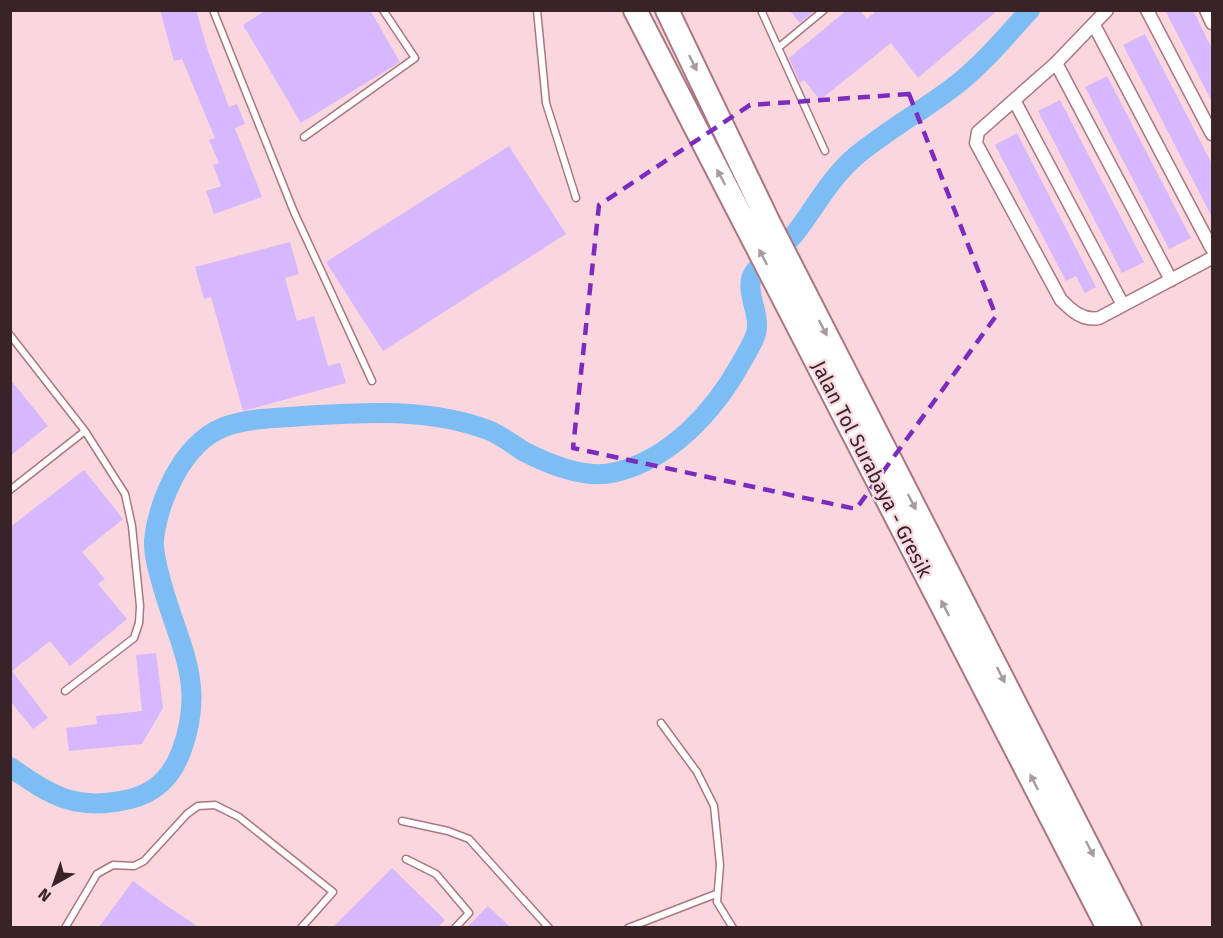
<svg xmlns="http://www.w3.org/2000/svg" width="1223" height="938" font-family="'Fira Sans',sans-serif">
<rect width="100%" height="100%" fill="#fad7de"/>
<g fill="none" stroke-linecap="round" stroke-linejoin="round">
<!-- river -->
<path stroke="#7dbdf3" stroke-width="20" d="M10 767C52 796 76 812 130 799 155 793 172 776 181 752 206 686 181 650 163 588 159 573 153 555 154 540 157 509 174 467 197 445 204 438 214 431 224 427 249 418 276 418 303 416 365 412 430 408 488 430 501 435 512 444 523 451 550 465 586 480 616 472 671 459 715 410 741 363 747 352 757 338 757 326 758 308 743 287 755 271 767 257 785 247 796 232 816 206 831 177 856 156 887 130 924 110 956 85 983 64 1006 36 1030 10"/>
</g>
<!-- building -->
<path fill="#d7b7fd" d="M160 10H196L208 51 229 107 237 104 245 124 235 128 262 197 214 214 206 191 221 186 213 165 219 163 209 140 215 138 182 59 174 61Z
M266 10H370L400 62 301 123 243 25Z
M789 10H815L800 23Z
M847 10H860L867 19 877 10H998L918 78 891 43 820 100 804 80 800 83 789 58Z
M1165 10H1193L1212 49V102Z
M1145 34 1212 164V217L1123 45Z
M1107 76 1191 238 1169 249 1085 87Z
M1060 100 1144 262 1122 273 1038 111Z
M1017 133 1096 287 1085 293 1076 276 1066 281 995 145Z
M509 146 566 234 383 351 326 262Z
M290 242 299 274 285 278 297 321 314 316 328 366 340 363 346 383 243 411 211 297 204 299 195 267Z
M10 379 48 426 10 456Z
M84 470 123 519 82 552 105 579 98 584 127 619 70 666 50 641 12 671 48 718 33 729 10 701V527Z
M156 653 163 708 142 744 69 751 66 728 97 724 96 716 142 711 136 655Z
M392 868 445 920 438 927H333Z
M133 881 167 906 199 927H99Z
M488 906 510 927H467Z"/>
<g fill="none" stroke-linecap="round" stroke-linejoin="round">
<defs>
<path id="lane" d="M213 10 294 212 372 381
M537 10 546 103 576 198
M761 10 825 151
M778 48 824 10
M304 137 415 58 383 10
M10 335 85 431 125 494 132 526 140 606 139 623 134 638 65 691
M10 490 85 431
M661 723 697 772 714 806 720 865 717 902 733 928
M402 821 448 831 469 839 549 928
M406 859 436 874 469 913 455 928
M65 928 97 874 113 865 134 866 144 861 187 814 198 806 215 805 239 817 333 892 301 928
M628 928 716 894"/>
<path id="street" d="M1107 10 1056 63 978 132 976 143 1061 300C1072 311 1083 321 1099 318L1212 258
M1147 10 1212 134
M1206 10 1212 23
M1094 25 1212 249
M1056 63 1171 280
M1014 100 1123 305"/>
<path id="highway" d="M635 10 1108 928
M667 10 768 221 1130 928"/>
</defs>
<!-- lane casing -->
<use href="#lane" stroke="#aa7681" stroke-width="9"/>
<!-- street casing -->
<use href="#street" stroke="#aa7681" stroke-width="15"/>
<!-- highway casing -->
<use href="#highway" stroke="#aa7681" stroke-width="26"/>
<!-- lane -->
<use href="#lane" stroke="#fff" stroke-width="6"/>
<!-- street -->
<use href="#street" stroke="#fff" stroke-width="12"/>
<!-- highway -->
<use href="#highway" stroke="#fff" stroke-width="22"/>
</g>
<!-- one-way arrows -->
<defs><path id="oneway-solid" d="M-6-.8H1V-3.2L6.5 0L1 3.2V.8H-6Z" transform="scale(1.5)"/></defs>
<g fill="#a59c9e">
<use href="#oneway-solid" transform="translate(693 63) rotate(64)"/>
<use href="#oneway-solid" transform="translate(721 177) rotate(-118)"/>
<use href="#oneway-solid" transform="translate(763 257) rotate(-117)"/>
<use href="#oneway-solid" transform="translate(823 328) rotate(63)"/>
<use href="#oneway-solid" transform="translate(912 502) rotate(63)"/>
<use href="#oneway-solid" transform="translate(945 608) rotate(-117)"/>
<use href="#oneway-solid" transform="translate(1001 675) rotate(63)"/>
<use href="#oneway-solid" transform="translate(1034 782) rotate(-117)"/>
<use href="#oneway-solid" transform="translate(1090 849) rotate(63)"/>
</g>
<!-- marked area -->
<path fill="none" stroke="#7b2cbf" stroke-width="4.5" stroke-dasharray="12 8" stroke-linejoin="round" d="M909 94 996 316 856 509 573 448 599 205 750 105Z"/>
<g text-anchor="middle" stroke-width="4.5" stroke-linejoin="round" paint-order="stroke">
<!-- street labels -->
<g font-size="20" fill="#382327" stroke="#fad7de">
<text transform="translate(872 469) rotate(63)" y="7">Jalan Tol Surabaya - Gresik</text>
</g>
</g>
<!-- border -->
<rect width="1223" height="938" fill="none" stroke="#382327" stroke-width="24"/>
<!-- north arrow -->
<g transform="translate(54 884) rotate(220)" stroke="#fad7de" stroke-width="4.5" paint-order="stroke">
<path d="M0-4.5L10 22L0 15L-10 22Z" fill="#382327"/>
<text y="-9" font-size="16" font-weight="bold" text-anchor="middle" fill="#382327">N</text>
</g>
</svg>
